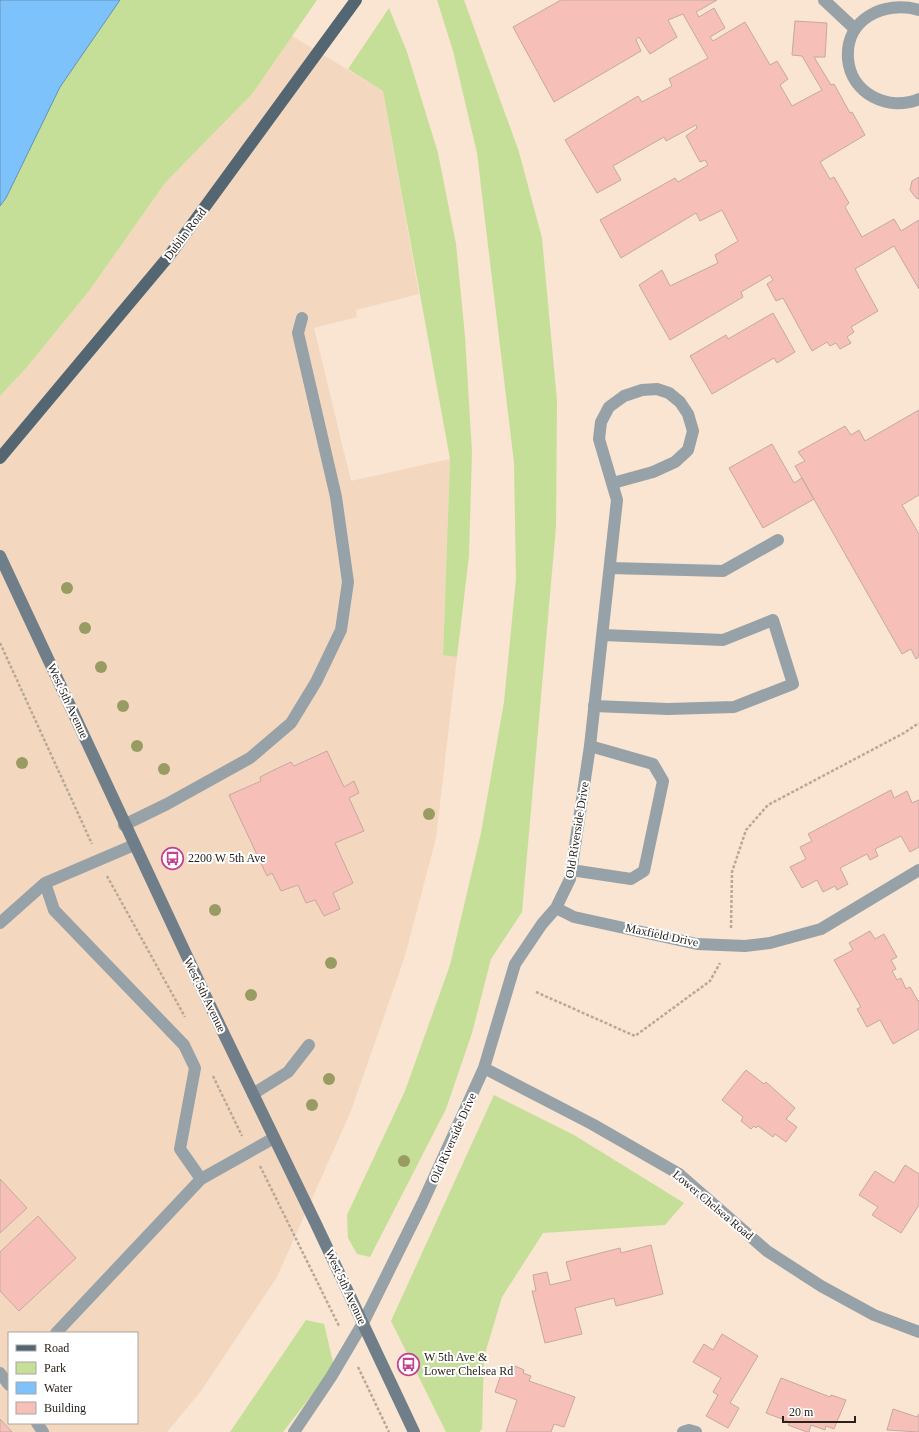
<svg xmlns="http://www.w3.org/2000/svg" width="919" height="1432" font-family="Georgia,serif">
<rect width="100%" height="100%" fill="#f9e5d1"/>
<!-- built -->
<path fill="#f3d8bf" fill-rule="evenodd" d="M292 36 383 91 419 294 356 310 357 317 314 328 351 481 450 459 443 654 457 657 436 838 405 956 351 1111 277 1277 201 1391 167 1432H0V396L27 367 89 291 165 183 253 93ZM9 1333H137V1423H9Z"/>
<!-- green -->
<path fill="#c5df98" d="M120 0H317L253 93 165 183 89 291 27 367 0 396V206L6 198 60 87Z
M437 0H464L519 152 542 238 557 401 556 527 522 912 491 959 472 1033 446 1109 370 1257 357 1254 348 1238 347 1215 405 1091 450 965 481 833 504 702 516 579 514 463 477 153 453 51Z
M389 8 407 52 438 153 456 244 465 336 472 452 469 556 457 657 443 655 450 459 383 91 348 69Z
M494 1095 574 1135 684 1203 665 1225 543 1233 502 1297 484 1357 482 1429 479 1432H446L391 1321Z
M306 1320 324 1324 334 1366 283 1432H230Z"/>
<!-- water -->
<path fill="#7dc2fa" stroke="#6492b7" d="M0 0H120L60 87 6 198 0 206Z"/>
<!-- building -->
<path fill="#f6c0b8" stroke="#c5a8a3" d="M561 0H717L696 12 699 17 714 8 725 28 710 37 713 41 745 22 770 65 777 61 788 79 780 85 792 106 822 90 802 56 792 55 795 21 827 23 825 57H814L831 85 834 84 850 113 852 112 865 135 820 162 830 179 834 177 849 203 845 207 862 237 894 219 901 231 919 220V289L894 246 855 269 878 311 851 327 854 332 847 337 851 343 840 349 836 343 830 346 827 342 812 351 783 298 776 301 767 284 773 280 770 275 741 292 743 297 670 340 639 285 662 270 670 286 718 263 715 255 738 241 722 210 700 221 696 213 621 258 600 220 675 178 678 182 708 165 705 160 700 162 686 136 697 128 696 125 666 141 664 137 613 166 621 180 597 193 565 140 638 96 642 102 672 86 669 79 708 58 683 14 668 20 677 37 650 54 639 37 636 40 641 51 554 102 513 27Z
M919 177V199L916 198 910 190 912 181Z
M773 313 795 352 777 363 774 358 712 394 690 356 726 335 728 339Z
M919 410V495L902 505 919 534V657L916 659 911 649 902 654 795 466 805 461 798 452 845 426 851 435 859 430 865 441Z
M772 444 794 483 802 478 814 499 763 528 729 468Z
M327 751 344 787 354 781 359 793 349 798 364 831 335 843 353 883 333 893 340 909 324 916 315 900 306 903 298 885 281 891 272 873 267 876 229 795 261 781 260 777 276 769 291 762 294 766Z
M891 790 894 798 907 791 912 803 919 800V847L910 852 901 836 875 849 878 856 870 860 867 854 840 868 848 884 837 890 835 886 823 892 817 880 802 888 790 867 806 859 800 847 812 841 808 834Z
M870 931 875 939 884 934 897 957 891 960 896 969 892 971 897 980 901 978 906 989 910 987 918 1001 919 1000V1029L893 1044 880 1020 867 1027 857 1009 861 1007 834 960 853 950 849 943Z
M746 1070 764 1084 766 1082 795 1108 786 1119 797 1127 786 1142 775 1134 773 1137 758 1126 756 1128 754 1126 751 1129 741 1121 743 1117 722 1100Z
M905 1165 919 1174V1205L901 1233 872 1215 878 1207 859 1195 875 1171 894 1183Z
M0 1179 27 1208 0 1233Z
M38 1216 76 1258 19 1311 0 1291V1252Z
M651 1245 663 1294 616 1306 614 1298 575 1308 582 1334 545 1343 532 1291H536L533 1275 547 1272 550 1285 571 1280 566 1262 620 1248 621 1253Z
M722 1334 758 1356 730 1403 739 1408 728 1428 706 1416 718 1395 713 1392 721 1378 693 1362 704 1344 713 1350Z
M504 1366 514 1370 515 1366 524 1370 523 1373 531 1376 529 1381 575 1397 564 1427 554 1424 551 1432H506L517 1400 495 1392Z
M781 1378 830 1397 831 1395 846 1400 834 1429 826 1426 825 1430 811 1425 809 1432H807L788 1425 790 1422 766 1413Z
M893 1409 917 1417 919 1414V1432L887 1430Z
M0 1419 12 1432H0Z"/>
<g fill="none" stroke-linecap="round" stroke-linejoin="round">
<!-- path -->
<path stroke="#b8a898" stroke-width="2.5" stroke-dasharray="3 2" stroke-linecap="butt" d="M0 643 92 844
M107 876 185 1017
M731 928 732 872 746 830 768 805 904 733 919 723
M536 992 635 1036 710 981 720 963
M213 1076 242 1136
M260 1166 339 1326
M358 1367 389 1432"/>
<!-- lane -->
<path stroke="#96a1a8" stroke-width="12" d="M919 10C884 0 845 19 848 59 851 94 889 112 919 99
M610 568 723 571 778 540
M594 706 668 709 734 707 793 684 773 620 723 640 603 635
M124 825 167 804 250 758 291 723 316 682 341 630 348 582 336 497 298 333 302 318
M571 870 631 879 644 871 663 781 653 764 590 746
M45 883 54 910 184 1045 195 1068 180 1149 201 1179
M0 923 45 883 134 845
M253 1094 288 1072 309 1045
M56 1333 201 1179 274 1138
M0 1373 9 1385
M37 1423 43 1432
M294 1432 331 1377 363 1323"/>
<!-- street -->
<path stroke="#96a1a8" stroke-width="12" d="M824 0 855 29
M556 908 574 917 697 944 745 946 770 943 821 929 919 870
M484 1068 592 1124 679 1174 767 1251 821 1286 874 1315 919 1332
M363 1323 422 1204 484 1068 515 964 542 924 556 908 570 879 590 746 617 500 599 439 601 422 609 407 624 396 642 390 657 389 669 393 680 402 688 414 693 431 688 450 675 462 653 472 613 483
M683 1432 689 1430 696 1432"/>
<!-- secondary -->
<path stroke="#6f7e88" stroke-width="12" d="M0 556 206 997 316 1224 414 1432"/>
<!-- primary -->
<path stroke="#536672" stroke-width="12" d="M0 458 169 256 356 0"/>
</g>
<!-- trees -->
<g fill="#989c63">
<circle cx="67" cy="588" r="6"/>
<circle cx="85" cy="628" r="6"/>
<circle cx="101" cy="667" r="6"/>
<circle cx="123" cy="706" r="6"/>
<circle cx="137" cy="746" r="6"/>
<circle cx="22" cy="763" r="6"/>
<circle cx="164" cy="769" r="6"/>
<circle cx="429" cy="814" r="6"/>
<circle cx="215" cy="910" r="6"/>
<circle cx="331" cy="963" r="6"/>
<circle cx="251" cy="995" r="6"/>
<circle cx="329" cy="1079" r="6"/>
<circle cx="312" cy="1105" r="6"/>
<circle cx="404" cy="1161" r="6"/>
</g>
<!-- icons -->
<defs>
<symbol id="bus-ring" viewBox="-11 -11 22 22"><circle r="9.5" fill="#fff" stroke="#c14391" stroke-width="1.5"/><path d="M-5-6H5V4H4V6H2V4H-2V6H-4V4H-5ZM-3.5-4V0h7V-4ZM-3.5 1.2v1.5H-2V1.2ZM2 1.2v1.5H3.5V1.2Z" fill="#c14391"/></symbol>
</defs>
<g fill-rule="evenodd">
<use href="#bus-ring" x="160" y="846" width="25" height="25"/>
<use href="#bus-ring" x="396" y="1352" width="25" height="25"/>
</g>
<g text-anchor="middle" stroke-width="4" stroke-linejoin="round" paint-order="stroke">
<!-- street labels -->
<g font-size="12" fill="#29211a" stroke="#fff">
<text transform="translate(185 234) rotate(-53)" y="4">Dublin Road</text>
<text transform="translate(68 701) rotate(65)" y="4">West 5th Avenue</text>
<text transform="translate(577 830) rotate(-81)" y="4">Old Riverside Drive</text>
<text transform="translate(662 935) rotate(12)" y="4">Maxfield Drive</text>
<text transform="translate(205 995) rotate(64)" y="4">West 5th Avenue</text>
<text transform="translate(453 1138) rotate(-66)" y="4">Old Riverside Drive</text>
<text transform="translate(713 1205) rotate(40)" y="4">Lower Chelsea Road</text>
<text transform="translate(346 1287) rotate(65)" y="4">West 5th Avenue</text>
</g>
<!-- poi labels -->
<g font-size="12" fill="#29211a" stroke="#fff" text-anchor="start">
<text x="188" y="862">2200 W 5th Ave</text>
<text x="424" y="1361">W 5th Ave &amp;<tspan x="424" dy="14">Lower Chelsea Rd</tspan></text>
</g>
</g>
<!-- legend -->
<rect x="8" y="1332" width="130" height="92" fill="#ffffff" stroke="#a9a6a3"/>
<rect x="16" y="1345" width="20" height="6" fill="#536672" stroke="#a9a6a3"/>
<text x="44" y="1352" font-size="12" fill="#29211a">Road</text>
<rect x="16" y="1362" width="20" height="12" fill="#c5df98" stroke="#a9a6a3"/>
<text x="44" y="1372" font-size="12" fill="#29211a">Park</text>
<rect x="16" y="1382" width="20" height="12" fill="#7dc2fa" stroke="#a9a6a3"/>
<text x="44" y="1392" font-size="12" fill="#29211a">Water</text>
<rect x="16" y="1402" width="20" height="12" fill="#f6c0b8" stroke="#a9a6a3"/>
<text x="44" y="1412" font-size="12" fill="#29211a">Building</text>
<!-- scale -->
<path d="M783 1416v6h72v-6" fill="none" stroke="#29211a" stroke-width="2"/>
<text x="789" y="1416" font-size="12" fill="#29211a" stroke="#ffffff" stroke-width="3" paint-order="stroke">20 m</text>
</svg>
